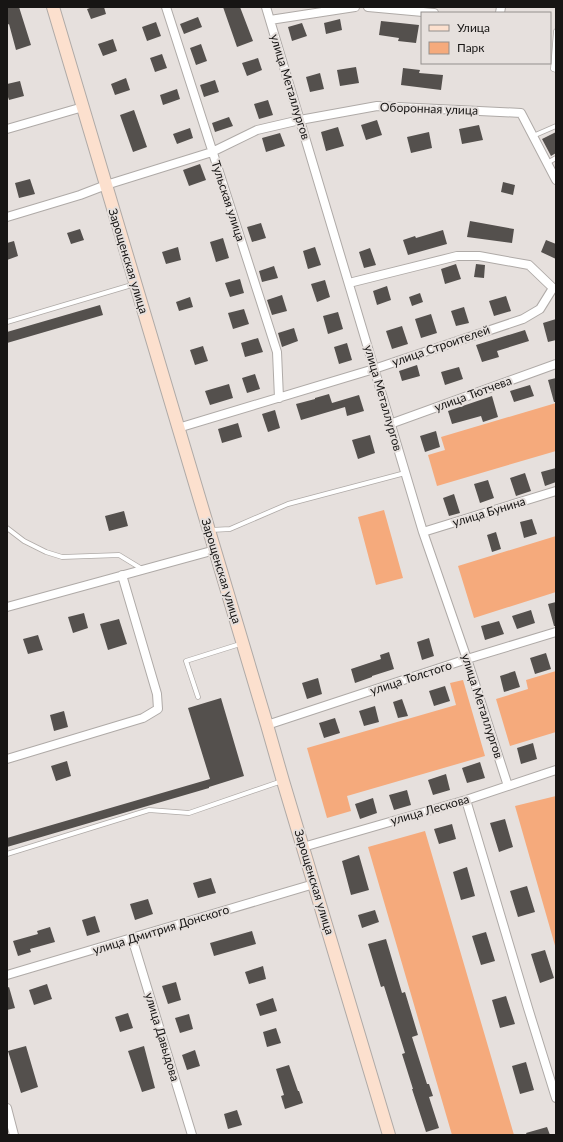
<svg xmlns="http://www.w3.org/2000/svg" width="563" height="1142" font-family="Lato,sans-serif">
<rect width="100%" height="100%" fill="#e6e0dd"/>
<!-- green -->
<path fill="#f5aa7c" d="M556 403V451L437 486 428 455 445 450 441 437Z
M384 510 403 578 376 585 358 517Z
M556 536V592L474 618 458 566Z
M556 671V732L510 746 496 699 528 689 526 680Z
M463 680 485 756 347 796 351 811 327 818 307 748 456 705 450 683Z
M556 796V949L515 806Z
M425 831 514 1135H452L368 847Z"/>
<!-- building -->
<path fill="#54504d" d="M11 7H19L31 45 16 50 9 24 7 25V8Z
M93 7H104L106 14 91 19 87 9Z
M223 7H240L253 41 237 47Z
M198 17 202 27 184 34 180 24Z
M340 19 342 30 326 34 324 23Z
M381 21 419 25 416 43 398 41 399 38 379 35Z
M156 22 161 36 147 41 142 27Z
M302 23 307 36 292 41 288 27Z
M113 39 117 51 103 56 98 44Z
M201 44 207 61 196 65 190 48Z
M162 54 167 68 155 72 150 58Z
M258 58 262 70 247 76 242 63Z
M356 67 359 83 340 86 337 70Z
M403 68 420 70 419 73 443 75 441 90 401 85Z
M320 73 324 89 310 92 306 77Z
M126 78 130 90 115 95 111 84Z
M215 80 219 92 204 97 200 85Z
M20 81 24 96 9 100 7 94V84Z
M177 89 180 99 163 105 160 95Z
M268 100 273 115 259 119 254 104Z
M134 110 147 147 133 152 120 115Z
M229 117 233 126 215 132 212 123Z
M377 120 382 135 366 140 361 125Z
M479 125 483 140 462 144 459 129Z
M338 127 344 146 326 151 321 132Z
M190 128 193 138 177 144 173 134Z
M429 132 432 148 411 153 407 137Z
M556 132V153L551 156 542 139Z
M280 133 285 146 266 152 262 138Z
M200 164 206 180 189 186 183 170Z
M30 179 35 194 19 198 15 183Z
M503 182 515 185 513 195 501 192Z
M470 221 514 229 512 243 467 237Z
M261 223 266 238 252 242 247 227Z
M80 229 84 240 71 244 67 233Z
M443 230 447 244 408 255 403 240 415 236 416 238Z
M223 238 229 258 216 262 210 242Z
M546 240 556 244V259L541 252Z
M14 241 18 256 7 260V243Z
M178 247 181 260 166 264 162 252Z
M315 247 321 265 308 269 303 251Z
M370 248 376 265 364 268 359 252Z
M456 264 461 279 445 284 441 269Z
M476 264 485 265 484 278 474 277Z
M274 266 278 278 262 282 259 271Z
M240 279 244 293 230 297 225 283Z
M325 280 330 297 317 302 311 284Z
M387 286 391 300 377 305 373 291Z
M420 293 423 302 412 306 409 297Z
M282 295 287 311 272 315 267 300Z
M506 296 511 311 494 316 489 301Z
M190 297 193 307 179 311 176 302Z
M100 305 103 315 7 343V332Z
M464 307 469 323 456 326 451 311Z
M244 309 249 324 233 329 228 313Z
M338 312 343 329 328 334 323 316Z
M431 314 437 333 421 338 415 319Z
M556 319V340L548 342 543 323Z
M402 326 408 344 392 349 386 331Z
M294 328 298 341 282 347 278 333Z
M525 330 529 341 497 351 499 357 482 362 476 345Z
M258 338 263 352 245 357 241 343Z
M347 343 352 360 339 364 334 347Z
M203 346 208 361 195 365 190 350Z
M417 365 420 376 402 381 399 371Z
M459 367 463 379 445 385 441 372Z
M255 374 260 389 247 393 242 378Z
M556 378V402H554L548 380Z
M229 384 233 398 210 405 205 391Z
M530 385 534 396 514 402 510 391Z
M329 394 332 403 359 395 364 411 347 416 345 407 301 420 296 404 315 399V398Z
M492 396 498 417 483 422 481 416 452 424 448 411Z
M275 410 280 428 268 432 262 414Z
M238 423 242 437 222 443 218 429Z
M436 431 440 447 425 452 420 436Z
M370 435 375 453 358 459 352 440Z
M556 468V482L545 486 541 472Z
M525 473 531 491 516 496 510 478Z
M488 480 494 498 480 503 474 484Z
M454 494 460 513 449 516 443 498Z
M124 511 128 526 109 531 105 516Z
M532 519 537 534 524 538 520 522Z
M496 532 501 549 492 552 487 535Z
M556 602V626H554L548 604Z
M531 610 535 623 517 629 512 616Z
M84 613 88 628 73 633 68 617Z
M119 619 127 644 108 650 100 624Z
M499 621 504 634 485 640 481 626Z
M38 635 43 650 28 654 23 639Z
M429 638 434 656 422 660 417 642Z
M389 652 394 669 372 676V677L355 683 351 669 381 659 380 655Z
M546 653 551 669 535 674 530 658Z
M515 671 520 687 504 692 500 676Z
M318 678 322 694 307 699 302 683Z
M445 686 450 701 434 706 429 691Z
M221 698 244 776 209 787V788L7 847V838L210 779 188 708Z
M402 699 408 716 398 718 393 702Z
M375 706 379 722 364 726 359 711Z
M64 711 68 727 54 731 50 715Z
M335 718 340 733 324 738 319 723Z
M533 743 537 759 521 764 517 748Z
M67 761 71 776 56 781 51 766Z
M480 762 485 778 467 783 462 768Z
M446 774 450 790 433 795 428 780Z
M407 790 411 805 394 810 389 795Z
M373 798 377 813 360 819 355 804Z
M505 819 513 847 499 852 490 823Z
M452 824 456 839 439 844 434 829Z
M359 855 369 890 351 895 342 861Z
M467 867 475 896 461 900 453 872Z
M211 878 216 893 198 898 193 883Z
M527 886 535 912 518 917 510 891Z
M148 899 153 914 135 920 130 904Z
M375 910 379 922 362 928 358 915Z
M95 916 100 932 87 936 82 920Z
M50 927 55 942 30 949 31 952 18 956 13 941 38 934 37 931Z
M252 931 256 944 214 956 210 943Z
M486 932 495 961 481 965 472 936Z
M386 939 402 993 405 992 418 1035 412 1037 427 1084H429L433 1096 429 1097 439 1128 426 1132 412 1089H413L402 1054 405 1053 384 986 381 987 368 944Z
M545 950 554 978 540 983 531 954Z
M263 966 266 979 249 984 245 972Z
M176 982 181 1000 168 1004 162 986Z
M47 984 52 999 34 1005 29 990Z
M9 987 15 1008 7 1010V988Z
M506 996 515 1024 500 1028 492 1000Z
M273 998 277 1011 260 1016 256 1004Z
M128 1013 133 1028 120 1032 115 1017Z
M189 1014 193 1029 180 1033 175 1018Z
M276 1028 281 1043 267 1047 263 1032Z
M26 1046 38 1087 21 1093 8 1051Z
M144 1046 155 1088 142 1092 128 1051Z
M195 1050 200 1066 187 1070 182 1055Z
M526 1062 534 1090 520 1094 512 1066Z
M289 1065 298 1091H299L303 1103 285 1109 281 1096 284 1095 276 1069Z
M237 1110 242 1125 228 1129 224 1114Z
M547 1127 550 1135H527L526 1133Z"/>
<g fill="none" stroke-linecap="round" stroke-linejoin="round">
<defs>
<path id="lane" d="M556 31 553 69 556 70
M533 136 556 126
M547 163 556 158
M7 322 135 284
M7 528 24 541 46 552 62 557 119 555 142 569
M211 530 230 529 288 504 405 473
M198 697 186 661 240 644
M7 854 149 810 189 813 282 781"/>
<path id="street" d="M166 7 277 352 279 398
M266 7 423 532 467 659 508 786
M368 7 434 13
M500 13 501 7
M270 20 355 7
M7 129 83 107
M7 217 80 195 106 185 212 152 257 130 300 120 377 106 521 113 556 180
M390 424 556 364
M178 428 374 369 523 319 540 309 553 288 529 265 479 256H457L349 283
M423 532 556 491
M7 607 215 550
M267 725 467 659 556 632
M7 759 143 718 158 709 157 694 122 575
M466 800 528 1008 556 1098
M303 847 466 800 556 770
M132 938 192 1135
M7 975 314 884
M7 1108 14 1135"/>
<path id="secondary" d="M53 7 267 725 283 781 389 1135"/>
</defs>
<!-- lane casing -->
<use href="#lane" stroke="#afaaa7" stroke-width="5.5"/>
<!-- street casing -->
<use href="#street" stroke="#afaaa7" stroke-width="10"/>
<!-- secondary casing -->
<use href="#secondary" stroke="#afaaa7" stroke-width="14"/>
<!-- lane -->
<use href="#lane" stroke="#fff" stroke-width="4"/>
<!-- street -->
<use href="#street" stroke="#fff" stroke-width="8"/>
<!-- secondary -->
<use href="#secondary" stroke="#fce0ce" stroke-width="12"/>
</g>
<g text-anchor="middle" stroke-width="4" stroke-linejoin="round" paint-order="stroke">
<!-- street labels -->
<g font-size="12" fill="#171514" stroke="#e6e0dd">
<text transform="translate(290 87) rotate(73)" y="4">улица Металлургов</text>
<text transform="translate(429 109) rotate(2)" y="4">Оборонная улица</text>
<text transform="translate(228 201) rotate(72)" y="4">Тульская улица</text>
<text transform="translate(128 261) rotate(73)" y="4">Зарощенская улица</text>
<text transform="translate(441 346) rotate(-19)" y="4">улица Строителей</text>
<text transform="translate(473 394) rotate(-20)" y="4">улица Тютчева</text>
<text transform="translate(383 398) rotate(74)" y="4">улица Металлургов</text>
<text transform="translate(489 512) rotate(-17)" y="4">улица Бунина</text>
<text transform="translate(221 571) rotate(73)" y="4">Зарощенская улица</text>
<text transform="translate(411 678) rotate(-18)" y="4">улица Толстого</text>
<text transform="translate(482 706) rotate(72)" y="4">улица Металлургов</text>
<text transform="translate(430 810) rotate(-16)" y="4">улица Лескова</text>
<text transform="translate(314 882) rotate(73)" y="4">Зарощенская улица</text>
<text transform="translate(161 930) rotate(-17)" y="4">улица Дмитрия Донского</text>
<text transform="translate(162 1037) rotate(73)" y="4">улица Давыдова</text>
</g>
</g>
<!-- border -->
<rect width="563" height="1142" fill="none" stroke="#171514" stroke-width="16"/>
<!-- legend -->
<rect x="421" y="12" width="130" height="52" fill="#e6e0dd" stroke="#938f8d"/>
<rect x="429" y="25" width="20" height="6" fill="#fce0ce" stroke="#938f8d"/>
<text x="457" y="32" font-size="12" fill="#171514">Улица</text>
<rect x="429" y="42" width="20" height="12" fill="#f5aa7c" stroke="#938f8d"/>
<text x="457" y="52" font-size="12" fill="#171514">Парк</text>
</svg>
